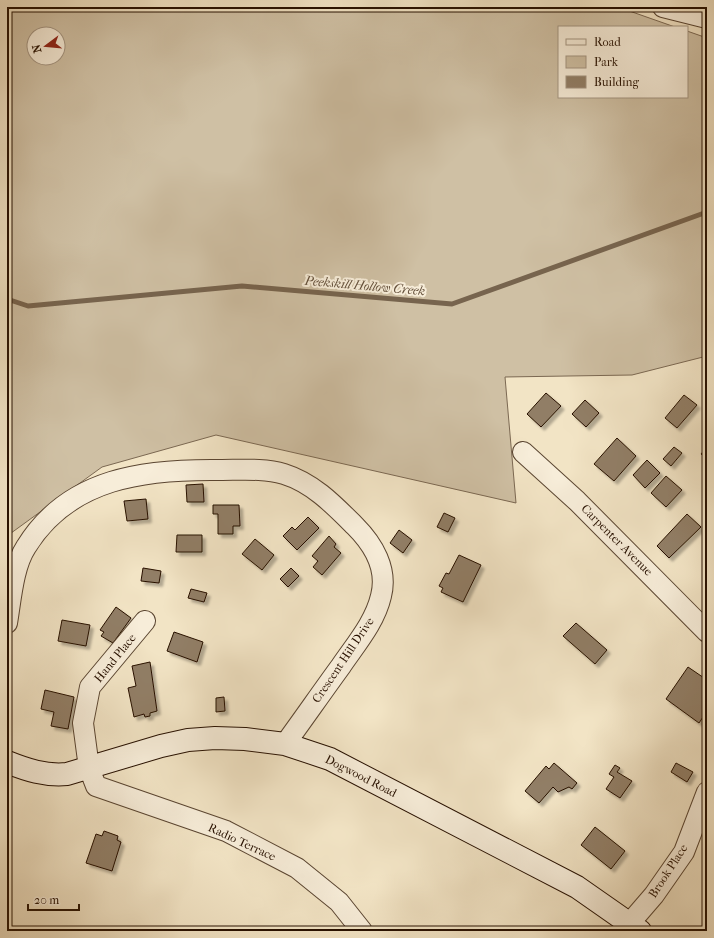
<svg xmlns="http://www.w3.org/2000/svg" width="714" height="938" font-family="'IM FELL French Canon',serif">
<defs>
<filter id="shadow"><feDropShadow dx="3.5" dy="3.5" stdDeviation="1" flood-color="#0004"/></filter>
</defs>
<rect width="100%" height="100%" fill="#f2e4c5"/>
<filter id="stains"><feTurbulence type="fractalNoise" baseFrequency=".005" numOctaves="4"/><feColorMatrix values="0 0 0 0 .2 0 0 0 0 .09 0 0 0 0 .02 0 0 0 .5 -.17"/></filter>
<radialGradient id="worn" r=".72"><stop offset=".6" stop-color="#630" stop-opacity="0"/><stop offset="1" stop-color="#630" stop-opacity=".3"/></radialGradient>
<!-- green -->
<path fill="#cfc0a4" stroke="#7b6852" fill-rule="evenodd" d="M7 7H618L675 27H559V97H687V31L707 38V356L632 375 505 377 516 503 216 435 102 467 7 536ZM34 34H58V58H34Z"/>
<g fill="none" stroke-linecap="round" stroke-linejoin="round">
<!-- stream -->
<path stroke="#77644e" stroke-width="5" d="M7 299 28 306 242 286 452 304 707 212"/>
</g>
<!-- building -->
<path fill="#917e66" stroke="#271000" filter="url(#shadow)" d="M546 393 561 406 541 427 527 414Z
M684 395 697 405 677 428 665 418Z
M585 400 599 413 586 427 572 414Z
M617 438 636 456 614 481 594 464Z
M674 447 682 453 671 466 663 459Z
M707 447V459L701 454Z
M647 460 660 473 645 488 633 475Z
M666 476 682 490 666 507 651 493Z
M203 484 204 502H187L186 485Z
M146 499 148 519 127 521 124 501Z
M213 505H239L240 526H233V534H218V514H213Z
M444 513 455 518 448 532 437 527Z
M687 514 701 527 669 558 657 546Z
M308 517 319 528 297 550 283 536 292 527 295 530Z
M399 530 412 540 403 553 390 543Z
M177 535H202V552H176Z
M329 536 336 544 334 547 341 553 322 575 313 567 318 561 312 556Z
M255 539 274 555 262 570 242 554Z
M459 555 481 565 463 602 441 592 443 588 439 586 446 573 449 574Z
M143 568 161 571 159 583 141 581Z
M291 568 299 576 288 587 280 579Z
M707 579V592L702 587 707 582 706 580Z
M191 589 207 593 204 602 188 598Z
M116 607 131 618 113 643 101 636 104 632 100 630Z
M62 620 90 625 86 646 58 641Z
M576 623 607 650 595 664 563 636Z
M174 632 203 642 197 662 167 651Z
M150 662 157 711 150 713V716L145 717 144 714 134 717 128 688 136 686 132 666Z
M688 667 707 680V711L699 723 666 699Z
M45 690 74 697 68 729 51 726 54 712 41 709Z
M224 697 225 711 216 712V698Z
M554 763 577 783 572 789 569 787 558 792 553 787 539 803 525 791 546 766 549 769Z
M676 763 693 772 687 782 671 772Z
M615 765 620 768 617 772 632 781 620 798 606 789 614 777 609 774Z
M595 827 625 851 611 869 581 845Z
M104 831 118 836 117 840 121 842 112 871 86 863 96 834 102 836Z"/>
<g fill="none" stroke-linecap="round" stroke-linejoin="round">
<defs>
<path id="street" d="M663 7 707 18
M523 452 577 501 707 632
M145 621 90 687 83 723 89 768 96 786 226 831 297 868 339 902 362 931
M7 623C11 600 13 567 26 547 69 477 146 469 220 470 241 470 264 468 284 474 313 483 334 505 355 526 373 544 388 569 381 596 375 622 356 644 341 666 322 692 304 718 285 744
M629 924 654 895 684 852 707 792"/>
<path id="secondary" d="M7 762C27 770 45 776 67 774L161 746 188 740 215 738 245 739 285 744 330 759 577 887 640 931"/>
</defs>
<!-- street casing -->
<use href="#street" stroke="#5a4531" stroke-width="22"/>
<!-- secondary casing -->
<use href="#secondary" stroke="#271000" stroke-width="24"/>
<!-- street -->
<use href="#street" stroke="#f7edd9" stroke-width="20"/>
<!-- secondary -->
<use href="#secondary" stroke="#f7edd9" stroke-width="22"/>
</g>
<g text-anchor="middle" stroke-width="4" stroke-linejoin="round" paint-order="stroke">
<!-- street labels -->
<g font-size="12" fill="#271000" stroke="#f7edd9">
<text transform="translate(617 540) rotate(45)" y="4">Carpenter Avenue</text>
<text transform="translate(115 658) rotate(-51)" y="4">Hand Place</text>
<text transform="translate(343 660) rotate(-56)" y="4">Crescent Hill Drive</text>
<text transform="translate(361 776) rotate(27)" y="4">Dogwood Road</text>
<text transform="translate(242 842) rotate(25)" y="4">Radio Terrace</text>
<text transform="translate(668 871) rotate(-57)" y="4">Brook Place</text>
</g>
<!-- water labels -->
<g font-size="13" font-style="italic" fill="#634f3a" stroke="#f7edd9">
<text transform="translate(365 285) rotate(5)" y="5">Peekskill Hollow Creek</text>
</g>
</g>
<!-- margin -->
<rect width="714" height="938" fill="none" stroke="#f2e4c5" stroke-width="24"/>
<rect x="8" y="8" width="698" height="922" fill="none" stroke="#271000" stroke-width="2"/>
<rect x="12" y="12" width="690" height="914" fill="none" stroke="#271000"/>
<!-- legend -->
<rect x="558" y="26" width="130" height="72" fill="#f7edd9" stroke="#a49582"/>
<rect x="566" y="39" width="20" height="6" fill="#f7edd9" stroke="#a49582"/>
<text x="594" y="46" font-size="12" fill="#271000">Road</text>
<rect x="566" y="56" width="20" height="12" fill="#cfc0a4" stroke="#a49582"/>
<text x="594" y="66" font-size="12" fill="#271000">Park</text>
<rect x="566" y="76" width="20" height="12" fill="#917e66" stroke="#a49582"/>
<text x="594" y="86" font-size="12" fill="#271000">Building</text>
<!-- north arrow -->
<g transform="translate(46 46) rotate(254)"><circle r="19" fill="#f7edd9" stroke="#a49582"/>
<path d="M0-3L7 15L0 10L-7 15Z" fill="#8f2418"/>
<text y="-6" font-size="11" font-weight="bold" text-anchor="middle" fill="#271000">N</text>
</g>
<!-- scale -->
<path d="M28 904v6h51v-6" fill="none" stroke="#271000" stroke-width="2"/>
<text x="34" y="904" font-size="12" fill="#271000" stroke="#f7edd9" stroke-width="3" paint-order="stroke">20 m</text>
<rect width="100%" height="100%" filter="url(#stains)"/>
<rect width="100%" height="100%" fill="url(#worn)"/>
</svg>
